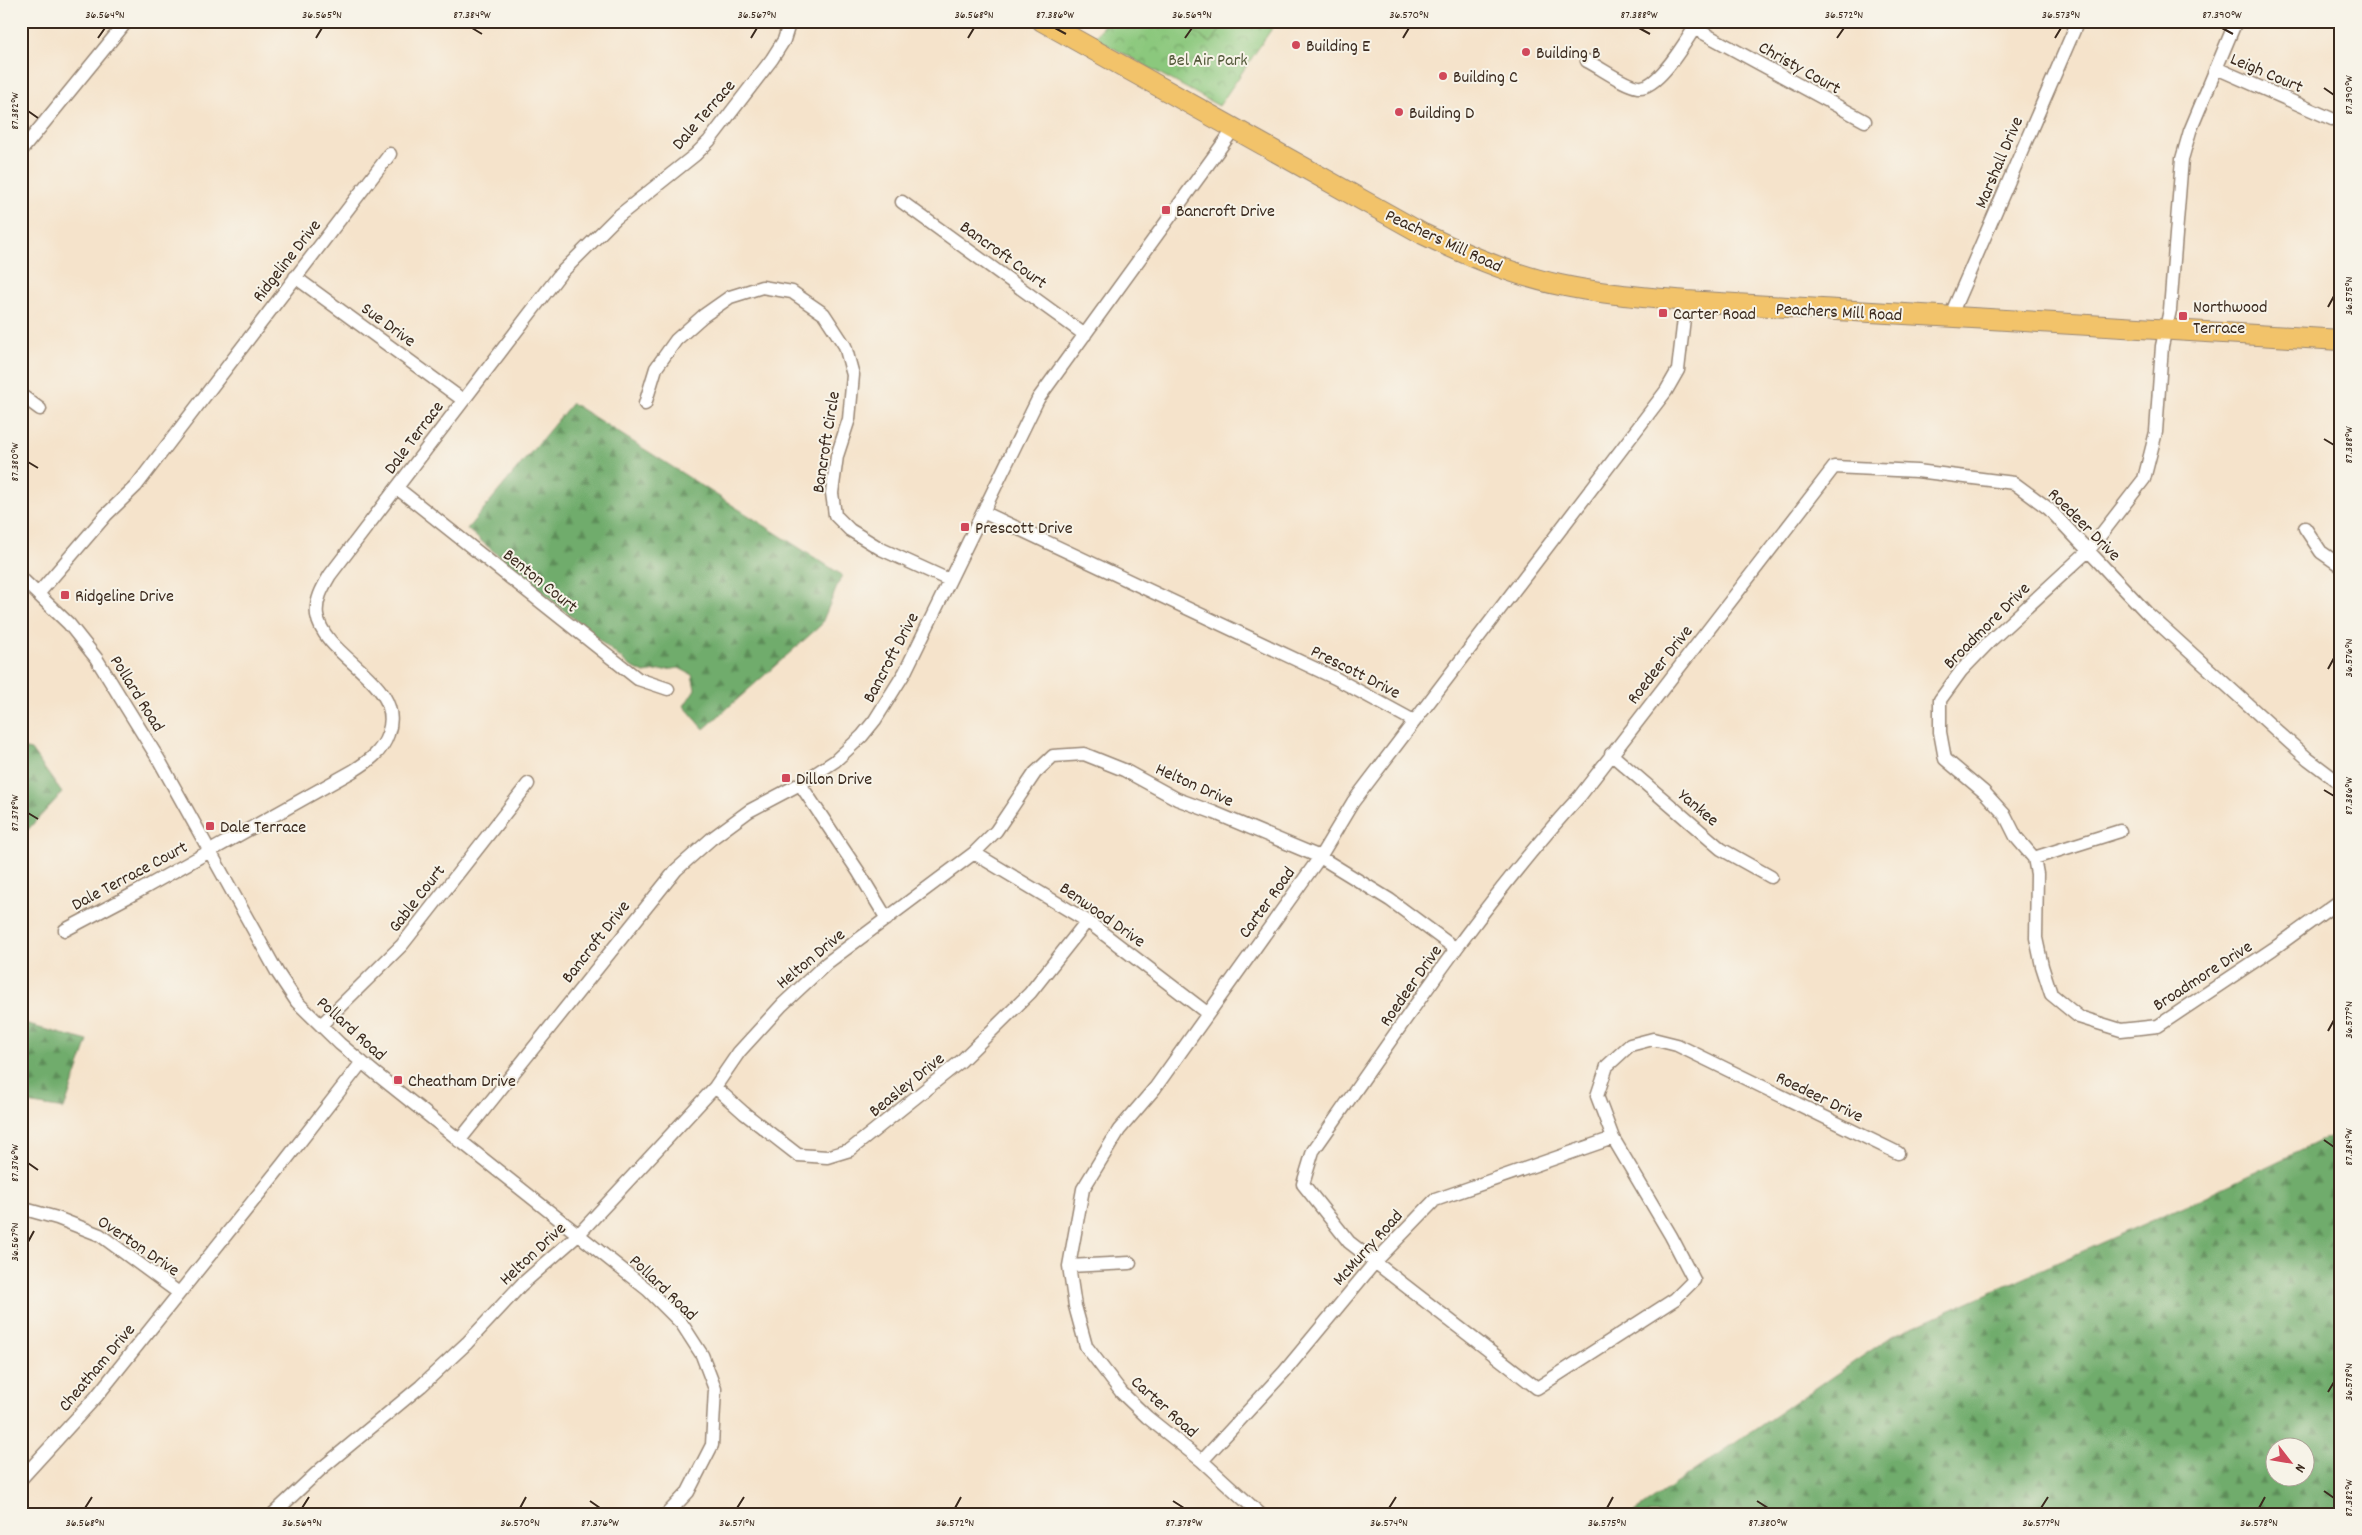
<svg xmlns="http://www.w3.org/2000/svg" width="2362" height="1535" font-family="Dekko,sans-serif">
<defs>
<pattern id="forest-firs" width="22" height="20" patternUnits="userSpaceOnUse" patternTransform="scale(1.25)"><rect width="22" height="20" fill="#70ac6c"/><path d="M5 1l3.5 6h-7zM16 11l3.5 6h-7z" fill="#5d8c58"/></pattern>
<pattern id="park-crowns" width="20" height="18" patternUnits="userSpaceOnUse" patternTransform="scale(1.25)"><rect width="20" height="18" fill="#8bc87d"/><path d="M2 6a3 3 0 1 1 6 0M12 15a3 3 0 1 1 6 0" fill="none" stroke="#73a366"/></pattern>
</defs>
<rect width="100%" height="100%" fill="#f7f3e8"/>
<filter id="ink" filterUnits="userSpaceOnUse"><feTurbulence type="fractalNoise" baseFrequency=".02" numOctaves="2"/><feDisplacementMap in="SourceGraphic" scale="10" xChannelSelector="R" yChannelSelector="G"/><feConvolveMatrix kernelMatrix="1 2 1 2 8 2 1 2 1" color-interpolation-filters="sRGB"/></filter>
<filter id="wash" filterUnits="userSpaceOnUse"><feTurbulence type="fractalNoise" baseFrequency=".0096" numOctaves="4" result="noise"/><feDisplacementMap in="SourceGraphic" scale="20" xChannelSelector="R" yChannelSelector="G"/><feGaussianBlur stdDeviation="1.12" result="paint"/><feColorMatrix in="noise" values="0 0 0 0 0 0 0 0 0 0 0 0 0 0 0 0 0 1.4 0 .05"/><feComposite in="paint" operator="in"/></filter>
<g filter="url(#wash)">
<rect width="100%" height="100%" fill="#f5e3cb"/>
<!-- forest -->
<path fill="url(#forest-firs)" stroke="#566b45" fill-rule="evenodd" d="M572 403 842 575 821 625 704 729 684 706 695 689 692 675 679 668 644 673 630 666 467 529Z
M21 748 31 750 62 793 21 837Z
M21 1023 88 1041 64 1109 21 1102Z
M2341 1131V1514H1631L1892 1336 2193 1202ZM2274 1448H2304V1478H2274Z"/>
<!-- park -->
<path fill="url(#park-crowns)" stroke="#63794e" d="M1106 21H1277L1219 106 1095 38Z"/>
<!-- pitch -->
<path fill="#8bc87d" stroke="#63794e" d="M1194 21H1213L1222 27 1211 43 1189 28Z"/>
<g fill="none" stroke-linecap="round" stroke-linejoin="round">
<!-- stream -->
<path stroke="#68a8db" stroke-width="3" d="M2339 216 2341 211"/>
</g>
</g>
<g filter="url(#ink)">
<g fill="none" stroke-linecap="round" stroke-linejoin="round">
<defs>
<path id="minor" d="M2236 21 2190 131 2182 159 2170 310 2162 346 2156 432 2144 479 2089 550 1989 642 1961 671 1940 700V732L1945 759 1984 792 2005 815 2016 837 2034 858 2037 874 2036 938 2042 966 2051 994 2079 1017 2121 1030 2158 1026 2273 949 2341 900
M1694 28 1865 121
M1587 61C1601 68 1624 85 1638 87 1659 90 1688 37 1699 21
M2216 68 2332 119
M21 151 127 21
M902 202 1085 335
M295 277 463 400
M1950 317 2078 21
M21 395 40 409
M645 404 656 368 676 340 703 316 730 297 762 287 792 292 824 314 845 346 853 375 849 419 837 456 832 493 835 515 850 530 881 549 949 580
M397 488 638 679 668 689
M983 512 1335 678 1414 721
M2305 528 2321 552 2341 566
M21 578 69 624 96 658 159 760 277 972 297 1002 340 1044 375 1073 648 1290 682 1324 702 1355 715 1389 712 1445 688 1492 667 1514
M38 594 106 515 136 486 390 154
M1611 754 1721 849 1771 877
M800 784 858 871 887 919
M974 853 1087 921 1207 1013
M2034 858 2120 831
M65 930 137 892 353 771C369 761 382 752 388 734 407 682 324 659 317 615 315 600 323 587 330 575L560 274 616 218 695 155 709 141 772 59 784 40 790 21
M321 1025 402 945 528 784
M715 1087 744 1113 798 1155 827 1157 850 1150 961 1061 1030 993 1087 921
M459 1141 676 870 711 839 749 811 800 784 835 761 862 736 875 720 905 672 1038 399 1233 130
M1898 1153 1677 1045 1653 1039 1630 1045 1607 1066 1597 1096 1613 1138 1671 1236 1694 1280 1675 1299 1537 1388 1349 1242 1303 1184 1313 1151C1398 1031 1480 905 1580 796L1834 467 1917 471 2014 483 2049 509 2146 612 2308 759 2341 784
M21 1208 57 1218 100 1235 179 1293
M1069 1266 1130 1263
M1202 1461 1284 1372 1376 1261 1435 1200 1613 1138
M21 1479 96 1397 282 1165 362 1062
M273 1514 322 1468 421 1386 467 1343 521 1285 578 1235 715 1087 739 1052 782 1005 827 963 974 853 996 831 1035 773 1053 756 1084 754 1124 770 1177 799 1215 813 1320 857 1390 900 1456 949
M1260 1514 1202 1461 1147 1417 1122 1393 1086 1346 1075 1306 1069 1266 1083 1189 1119 1130 1155 1088 1320 857 1353 802 1666 391 1678 370 1686 301"/>
<path id="primary" d="M1042 21 1423 234C1466 255 1512 275 1560 285 1602 294 1644 297 1686 301L2341 340"/>
</defs>
<!-- minor casing -->
<use href="#minor" stroke="#988674" stroke-width="15"/>
<!-- primary casing -->
<use href="#primary" stroke="#988674" stroke-width="22"/>
<!-- minor -->
<use href="#minor" stroke="#fff" stroke-width="12"/>
<!-- primary -->
<use href="#primary" stroke="#f2c36a" stroke-width="20"/>
</g>
</g>
<!-- ticks -->
<path fill="none" stroke="#3b2a1e" stroke-width="2" d="M472 28 482 34M1055 28 1066 34M1639 28 1650 34M2222 28 2233 34M98 38 105 28M316 38 322 28M751 38 757 28M968 38 974 28M1185 38 1192 28M1403 38 1409 28M1837 38 1844 28M2055 38 2061 28M2324 88 2334 95M28 111 38 118M2328 307 2334 296M2324 439 2334 445M28 462 38 468M2328 669 2334 658M2324 790 2334 796M28 813 38 819M2328 1031 2334 1020M2324 1140 2334 1147M28 1163 38 1170M28 1242 34 1231M2328 1392 2334 1382M2324 1491 2334 1498M590 1501 600 1508M1173 1501 1184 1508M1757 1501 1768 1508M85 1508 92 1497M302 1508 309 1497M520 1508 526 1497M737 1508 744 1497M955 1508 961 1497M1389 1508 1396 1497M1607 1508 1613 1497M2041 1508 2048 1497M2259 1508 2265 1497"/>
<!-- markers -->
<g fill="#d1495b" stroke="#f7f3e8" stroke-width="2">
<circle cx="1296" cy="45" r="5"/>
<circle cx="1526" cy="52" r="5"/>
<circle cx="1443" cy="76" r="5"/>
<circle cx="1399" cy="112" r="5"/>
<rect x="1161" y="205" width="10" height="10" rx="2.5"/>
<rect x="1658" y="308" width="10" height="10" rx="2.5"/>
<rect x="2178" y="311" width="10" height="10" rx="2.5"/>
<rect x="960" y="522" width="10" height="10" rx="2.5"/>
<rect x="60" y="590" width="10" height="10" rx="2.5"/>
<rect x="781" y="773" width="10" height="10" rx="2.5"/>
<rect x="205" y="821" width="10" height="10" rx="2.5"/>
<rect x="393" y="1075" width="10" height="10" rx="2.5"/>
</g>
<g text-anchor="middle" stroke-width="4" stroke-linejoin="round" paint-order="stroke">
<!-- poi labels -->
<g font-size="18" fill="#3b2a1e" stroke="#f7f3e8" text-anchor="start">
<text x="1306" y="51">Building E</text>
<text x="1536" y="58">Building B</text>
<text x="1453" y="82">Building C</text>
<text x="1409" y="118">Building D</text>
<text x="1176" y="216">Bancroft Drive</text>
<text x="2193" y="312">Northwood<tspan x="2193" dy="21">Terrace</tspan></text>
<text x="1673" y="319">Carter Road</text>
<text x="975" y="533">Prescott Drive</text>
<text x="75" y="601">Ridgeline Drive</text>
<text x="796" y="784">Dillon Drive</text>
<text x="220" y="832">Dale Terrace</text>
<text x="408" y="1086">Cheatham Drive</text>
</g>
<!-- park labels -->
<g font-size="18" fill="#53593a" stroke="#f7f3e8">
<text x="1208" y="65">Bel Air Park</text>
</g>
<!-- street labels -->
<g font-size="18" fill="#3b2a1e" stroke="#f7f3e8">
<text transform="translate(1800 67) rotate(29)" y="6">Christy Court</text>
<text transform="translate(2267 72) rotate(23)" y="6">Leigh Court</text>
<text transform="translate(703 114) rotate(-49)" y="6">Dale Terrace</text>
<text transform="translate(1998 162) rotate(-67)" y="6">Marshall Drive</text>
<text transform="translate(1444 240) rotate(25)" y="6">Peachers Mill Road</text>
<text transform="translate(1004 254) rotate(36)" y="6">Bancroft Court</text>
<text transform="translate(286 260) rotate(-52)" y="6">Ridgeline Drive</text>
<text transform="translate(1839 311) rotate(3)" y="6">Peachers Mill Road</text>
<text transform="translate(389 324) rotate(36)" y="6">Sue Drive</text>
<text transform="translate(413 437) rotate(-53)" y="6">Dale Terrace</text>
<text transform="translate(825 442) rotate(-81)" y="6">Bancroft Circle</text>
<text transform="translate(2085 524) rotate(45)" y="6">Roedeer Drive</text>
<text transform="translate(541 580) rotate(39)" y="6">Benton Court</text>
<text transform="translate(1986 625) rotate(-45)" y="6">Broadmore Drive</text>
<text transform="translate(890 657) rotate(-62)" y="6">Bancroft Drive</text>
<text transform="translate(1659 664) rotate(-52)" y="6">Roedeer Drive</text>
<text transform="translate(1356 671) rotate(27)" y="6">Prescott Drive</text>
<text transform="translate(138 693) rotate(58)" y="6">Pollard Road</text>
<text transform="translate(1195 784) rotate(24)" y="6">Helton Drive</text>
<text transform="translate(1699 807) rotate(40)" y="6">Yankee</text>
<text transform="translate(129 875) rotate(-28)" y="6">Dale Terrace Court</text>
<text transform="translate(416 898) rotate(-52)" y="6">Gable Court</text>
<text transform="translate(1266 902) rotate(-54)" y="6">Carter Road</text>
<text transform="translate(1103 914) rotate(35)" y="6">Benwood Drive</text>
<text transform="translate(595 941) rotate(-52)" y="6">Bancroft Drive</text>
<text transform="translate(810 958) rotate(-40)" y="6">Helton Drive</text>
<text transform="translate(2202 975) rotate(-33)" y="6">Broadmore Drive</text>
<text transform="translate(1410 985) rotate(-55)" y="6">Roedeer Drive</text>
<text transform="translate(352 1028) rotate(42)" y="6">Pollard Road</text>
<text transform="translate(906 1084) rotate(-39)" y="6">Beasley Drive</text>
<text transform="translate(1820 1096) rotate(26)" y="6">Roedeer Drive</text>
<text transform="translate(139 1245) rotate(34)" y="6">Overton Drive</text>
<text transform="translate(1367 1247) rotate(-48)" y="6">McMurry Road</text>
<text transform="translate(532 1253) rotate(-43)" y="6">Helton Drive</text>
<text transform="translate(664 1287) rotate(44)" y="6">Pollard Road</text>
<text transform="translate(96 1367) rotate(-50)" y="6">Cheatham Drive</text>
<text transform="translate(1165 1406) rotate(42)" y="6">Carter Road</text>
</g>
</g>
<!-- margin -->
<rect width="2362" height="1535" fill="none" stroke="#f7f3e8" stroke-width="55"/>
<!-- north arrow -->
<g transform="translate(2290 1462) rotate(121)"><circle r="24" fill="#f7f3e8" stroke="#aca397"/>
<path d="M0-4L9 19L0 12L-9 19Z" fill="#d1495b"/>
<text y="-8" font-size="14" font-weight="bold" text-anchor="middle" fill="#3b2a1e">N</text>
</g>
<rect x="28" y="28" width="2306" height="1480" fill="none" stroke="#3b2a1e" stroke-width="2"/>
<g font-size="12" text-anchor="middle" fill="#3b2a1e">
<text x="105" y="18">36.564°N</text>
<text x="322" y="18">36.565°N</text>
<text x="472" y="18">87.384°W</text>
<text x="757" y="18">36.567°N</text>
<text x="974" y="18">36.568°N</text>
<text x="1055" y="18">87.386°W</text>
<text x="1192" y="18">36.569°N</text>
<text x="1409" y="18">36.570°N</text>
<text x="1639" y="18">87.388°W</text>
<text x="1844" y="18">36.572°N</text>
<text x="2061" y="18">36.573°N</text>
<text x="2222" y="18">87.390°W</text>
<text transform="translate(2348 95) rotate(-90)" y="4">87.390°W</text>
<text transform="translate(14 111) rotate(-90)" y="4">87.382°W</text>
<text transform="translate(2348 296) rotate(-90)" y="4">36.575°N</text>
<text transform="translate(2348 445) rotate(-90)" y="4">87.388°W</text>
<text transform="translate(14 462) rotate(-90)" y="4">87.380°W</text>
<text transform="translate(2348 658) rotate(-90)" y="4">36.576°N</text>
<text transform="translate(2348 796) rotate(-90)" y="4">87.386°W</text>
<text transform="translate(14 813) rotate(-90)" y="4">87.378°W</text>
<text transform="translate(2348 1020) rotate(-90)" y="4">36.577°N</text>
<text transform="translate(2348 1147) rotate(-90)" y="4">87.384°W</text>
<text transform="translate(14 1163) rotate(-90)" y="4">87.376°W</text>
<text transform="translate(14 1242) rotate(-90)" y="4">36.567°N</text>
<text transform="translate(2348 1382) rotate(-90)" y="4">36.578°N</text>
<text transform="translate(2348 1498) rotate(-90)" y="4">87.382°W</text>
<text x="85" y="1526">36.568°N</text>
<text x="302" y="1526">36.569°N</text>
<text x="520" y="1526">36.570°N</text>
<text x="600" y="1526">87.376°W</text>
<text x="737" y="1526">36.571°N</text>
<text x="955" y="1526">36.572°N</text>
<text x="1184" y="1526">87.378°W</text>
<text x="1389" y="1526">36.574°N</text>
<text x="1607" y="1526">36.575°N</text>
<text x="1768" y="1526">87.380°W</text>
<text x="2041" y="1526">36.577°N</text>
<text x="2259" y="1526">36.578°N</text>
</g>
</svg>
